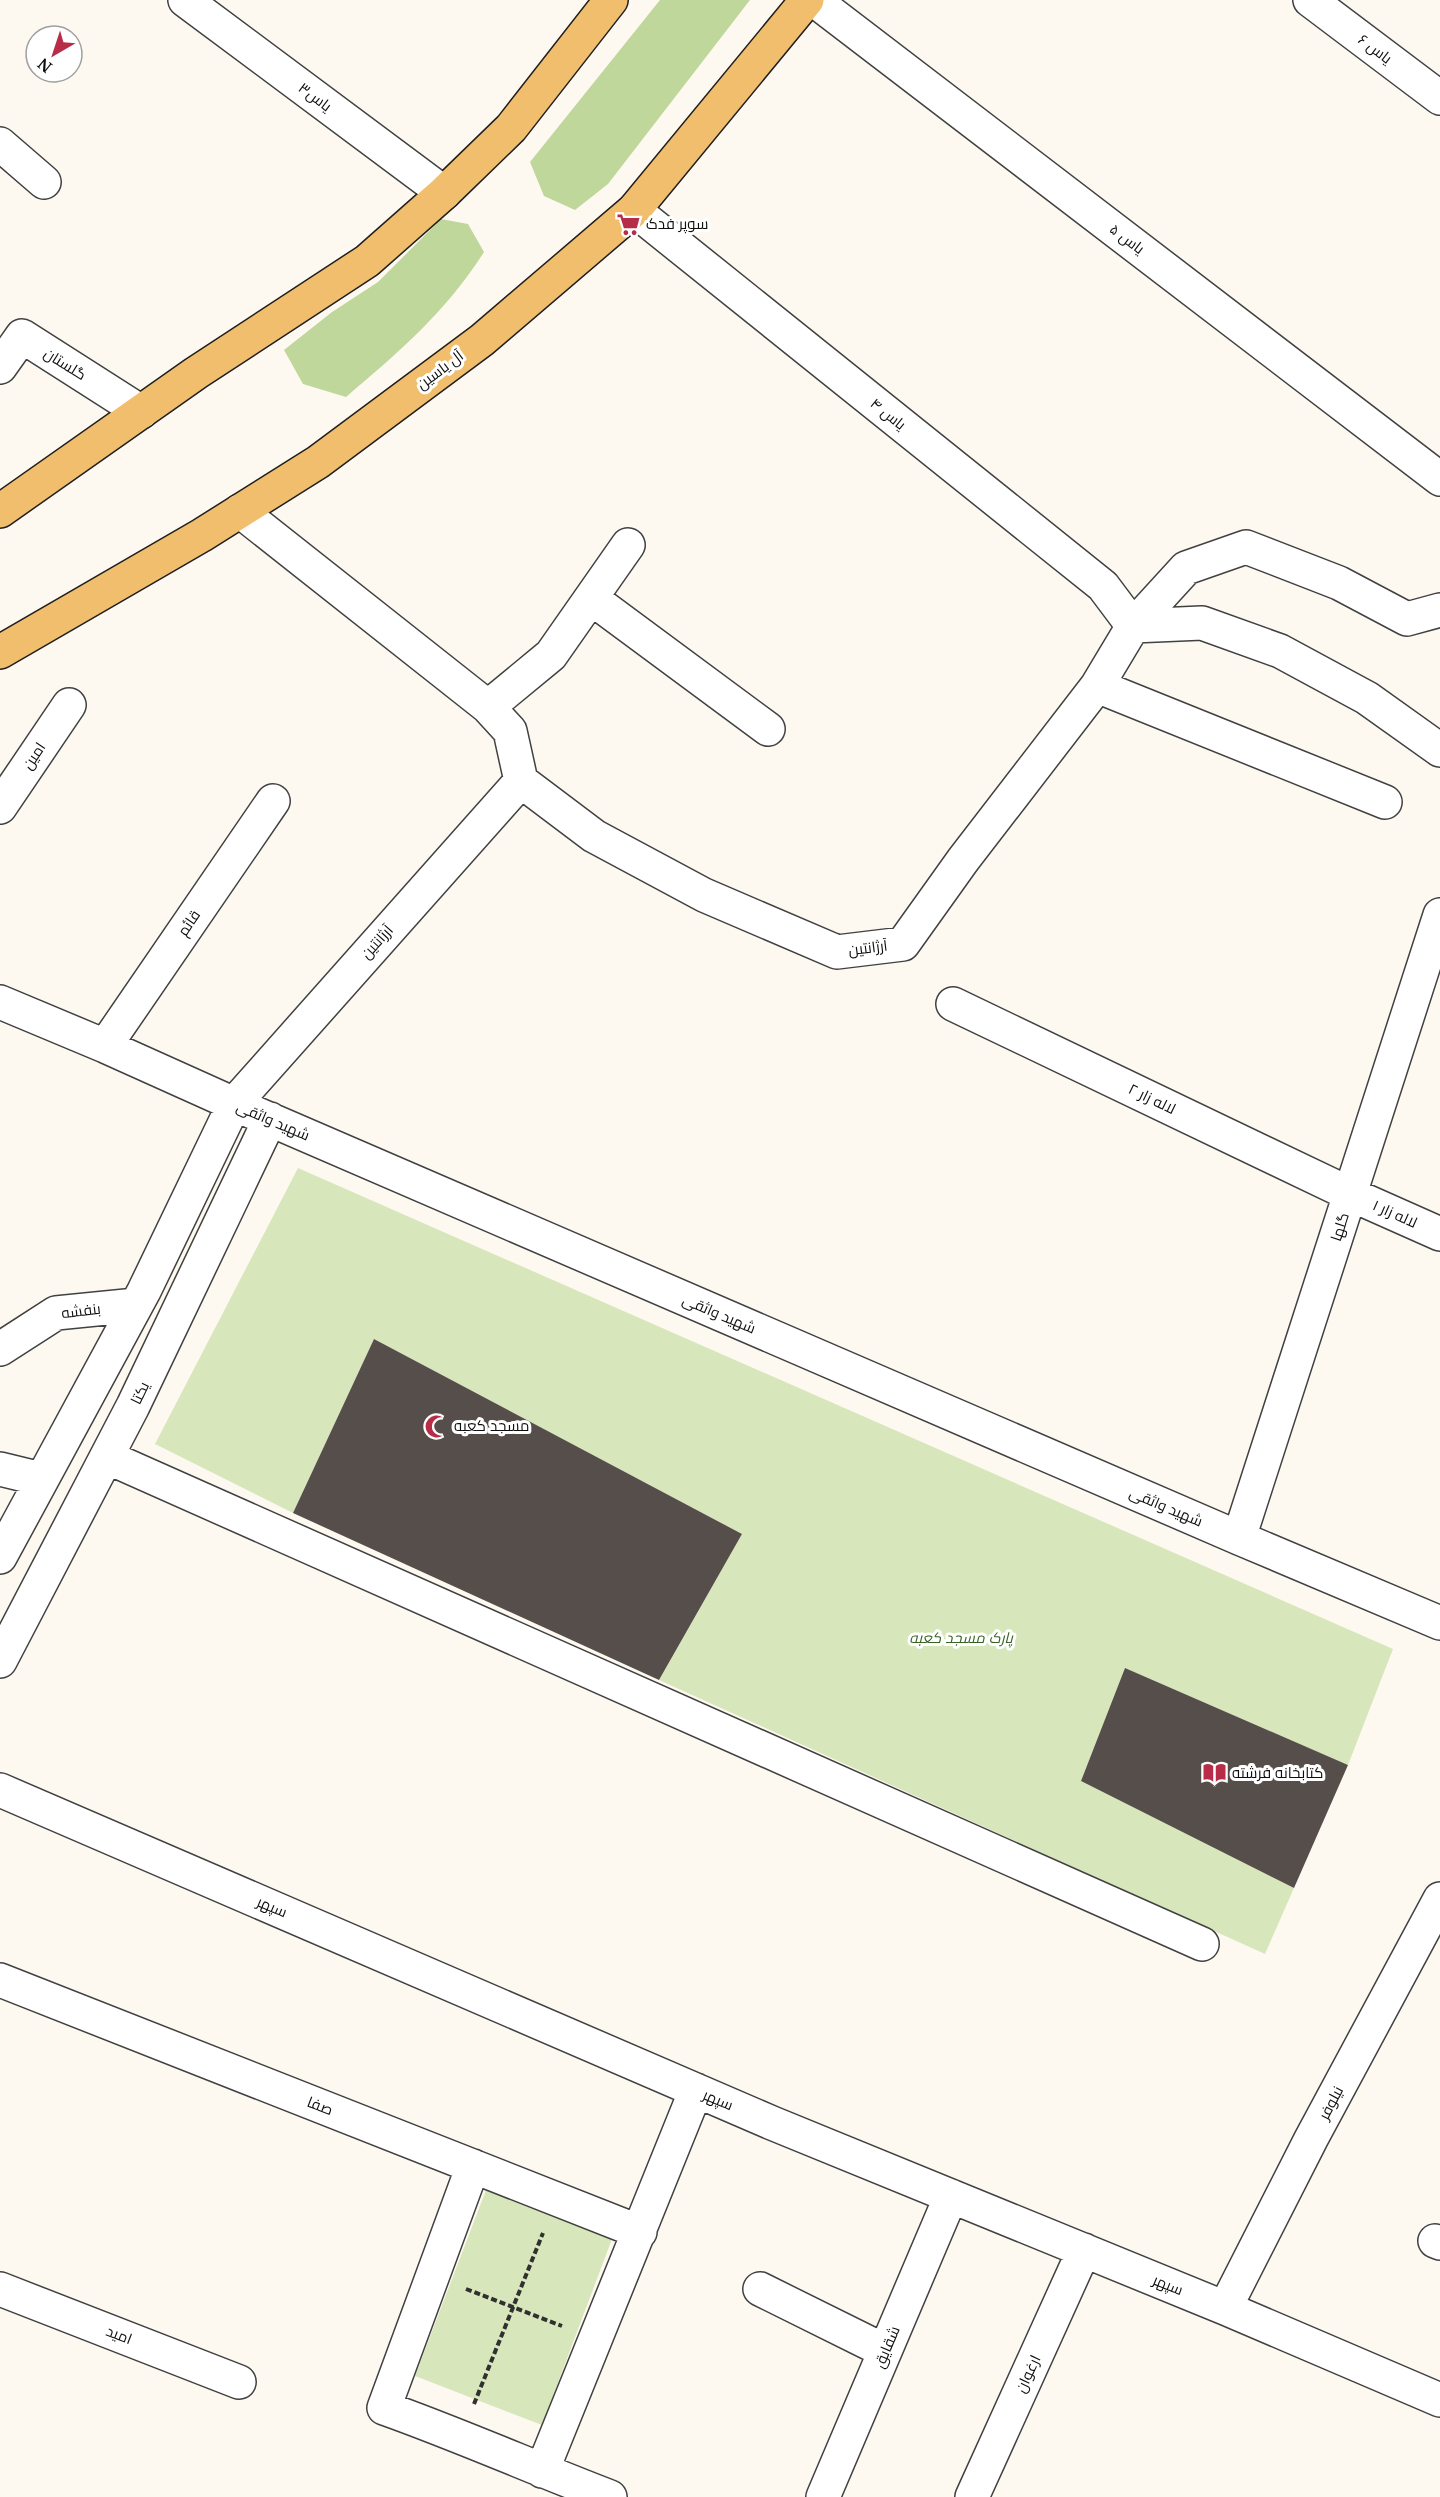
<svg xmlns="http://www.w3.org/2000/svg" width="1440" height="2497" font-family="'Noto Serif',Cairo,serif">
<rect width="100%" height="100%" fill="#fef9f0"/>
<!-- green -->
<path fill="#d8e7bb" d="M298 1168 1393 1649 1348 1765 1125 1668 1081 1781 1294 1888 1265 1954 659 1680 742 1534 374 1339 293 1513 155 1444Z
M486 2190 612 2239 542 2425 415 2376Z"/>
<!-- forest -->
<path fill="#bfd79b" d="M660 0H750L608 184 575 210 544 196 530 162Z
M441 219 468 224 484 252C445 313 400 351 346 397L303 384 284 350 332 312 378 282Z"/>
<!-- building -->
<path fill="#564e4b" d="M374 1339 742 1534 659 1680 293 1513Z
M1125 1668 1348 1765 1294 1888 1081 1781Z"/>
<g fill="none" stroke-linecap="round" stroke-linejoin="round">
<defs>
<path id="minor" d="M185 0 444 193
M814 0 1440 479
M1310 0 1440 98
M0 144 44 182
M634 210 1103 586 1133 626
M0 367 22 336 141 412
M240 511 488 707 510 731 521 781 594 836 704 895 837 952 903 944 963 860 1097 686 1133 626 1186 568 1246 547 1339 583 1407 619 1440 610
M591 598 768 729
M1133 626 1202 623 1280 651 1367 698 1440 750
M1097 686 1385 802
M488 707 551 655 628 545
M0 807 69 705
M0 1002 105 1046 234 1104 1239 1538 1440 1623
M953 1004 1350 1194 1440 1234
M105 1046 273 801
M0 1349 56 1313 136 1305
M107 1457 1202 1944
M0 1469 41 1479
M1239 1538 1440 915
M0 1557 144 1291 234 1104 521 781
M0 1661 133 1406 270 1119
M0 1790 772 2123 1225 2308 1440 2400
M0 1980 640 2232
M473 2166 384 2408C460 2435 534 2468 610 2497
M1435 2241 1440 2243
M0 2289 239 2382
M760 2289 885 2351
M1225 2308 1311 2139 1440 1899
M542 2471 696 2090
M823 2497 951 2196
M972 2497 1084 2250"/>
<path id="major" d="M0 511 196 373 367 261 444 193 511 128 611 0
M0 652 202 535 318 462 482 340 634 210 807 0"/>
</defs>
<!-- minor casing -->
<use href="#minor" stroke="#414141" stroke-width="36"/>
<!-- major casing -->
<use href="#major" stroke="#1f1f1f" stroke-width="36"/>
<!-- path -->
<path stroke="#303030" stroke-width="4" stroke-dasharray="6 3" stroke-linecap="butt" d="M466 2289 562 2326
M474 2404 543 2233"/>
<!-- minor -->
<use href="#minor" stroke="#fff" stroke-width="33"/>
<!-- major -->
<use href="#major" stroke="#f1be6d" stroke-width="33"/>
</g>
<!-- icons -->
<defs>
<symbol id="supermarket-bare" viewBox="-9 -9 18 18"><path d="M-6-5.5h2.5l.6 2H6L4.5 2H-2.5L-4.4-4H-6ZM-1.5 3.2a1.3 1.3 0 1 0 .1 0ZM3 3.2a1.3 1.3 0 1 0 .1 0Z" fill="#b72d48" stroke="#fff" stroke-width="2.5" paint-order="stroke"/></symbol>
<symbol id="mosque-bare" viewBox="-9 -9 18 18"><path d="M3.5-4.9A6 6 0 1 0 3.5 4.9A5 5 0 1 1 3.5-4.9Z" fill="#b72d48" stroke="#fff" stroke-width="2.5" paint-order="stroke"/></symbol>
<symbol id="library-bare" viewBox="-9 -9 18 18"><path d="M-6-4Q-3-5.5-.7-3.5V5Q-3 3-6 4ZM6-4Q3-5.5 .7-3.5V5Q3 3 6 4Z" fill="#b72d48" stroke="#fff" stroke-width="2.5" paint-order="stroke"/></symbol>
</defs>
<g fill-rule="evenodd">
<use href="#supermarket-bare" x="612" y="208" width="33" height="33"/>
<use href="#mosque-bare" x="420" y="1410" width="33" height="33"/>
<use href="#library-bare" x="1198" y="1756" width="33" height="33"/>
</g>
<g text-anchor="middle" stroke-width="6" stroke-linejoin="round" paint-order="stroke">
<!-- street labels -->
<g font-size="15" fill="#0e0e0e" stroke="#fff">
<text transform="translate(1375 49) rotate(37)" y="5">یاس ۶</text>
<text transform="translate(315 97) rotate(37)" y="5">یاس۳</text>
<text transform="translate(1127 239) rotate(37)" y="5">یاس ۵</text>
<text transform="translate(65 364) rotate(32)" y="5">گلستان</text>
<text transform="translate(440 370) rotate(-37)" y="5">آل یاسین</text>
<text transform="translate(888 414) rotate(39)" y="5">یاس ۴</text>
<text transform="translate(34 756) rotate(-56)" y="5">امین</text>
<text transform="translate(189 923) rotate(-56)" y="5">قائم</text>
<text transform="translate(377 942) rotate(-48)" y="5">آرژانتین</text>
<text transform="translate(868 948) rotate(-7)" y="5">آرژانتین</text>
<text transform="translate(1152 1099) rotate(26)" y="5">لاله زار ۲</text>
<text transform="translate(273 1121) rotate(23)" y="5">شهید واثقی</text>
<text transform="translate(1395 1214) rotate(24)" y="5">لاله زار ۱</text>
<text transform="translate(1340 1227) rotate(-72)" y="5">گلها</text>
<text transform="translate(81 1311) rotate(-7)" y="5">بنفشه</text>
<text transform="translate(719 1314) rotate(23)" y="5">شهید واثقی</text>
<text transform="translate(140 1393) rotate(-64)" y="5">یکتا</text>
<text transform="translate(1166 1507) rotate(23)" y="5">شهید واثقی</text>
<text transform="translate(272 1907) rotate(23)" y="5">سپهر</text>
<text transform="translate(718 2100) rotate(23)" y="5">سپهر</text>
<text transform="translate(1331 2103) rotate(-62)" y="5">نیلوفر</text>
<text transform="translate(320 2106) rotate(21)" y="5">صفا</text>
<text transform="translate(1168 2285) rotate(22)" y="5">سپهر</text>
<text transform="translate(119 2335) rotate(21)" y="5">امید</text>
<text transform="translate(887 2347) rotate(-67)" y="5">شقایق</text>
<text transform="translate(1028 2374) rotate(-65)" y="5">ارغوان</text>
</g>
<!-- poi labels -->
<g font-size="15" fill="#0e0e0e" stroke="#fff" text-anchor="start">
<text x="646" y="229">سوپر فدک</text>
<text x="454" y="1431">مسجد کعبه</text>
<text x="1232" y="1778">کتابخانه فرشته</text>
</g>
<!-- park labels -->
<g font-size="15" font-style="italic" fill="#386222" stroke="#fff">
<text x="961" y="1643">پارک مسجد کعبه</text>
</g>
</g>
<!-- north arrow -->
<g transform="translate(54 54) rotate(219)"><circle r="28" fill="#ffffff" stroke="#9f9f9f" stroke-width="1.5"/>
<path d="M0-4.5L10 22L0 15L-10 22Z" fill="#b72d48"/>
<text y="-9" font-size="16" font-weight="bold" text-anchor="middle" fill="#0e0e0e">N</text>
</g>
</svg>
